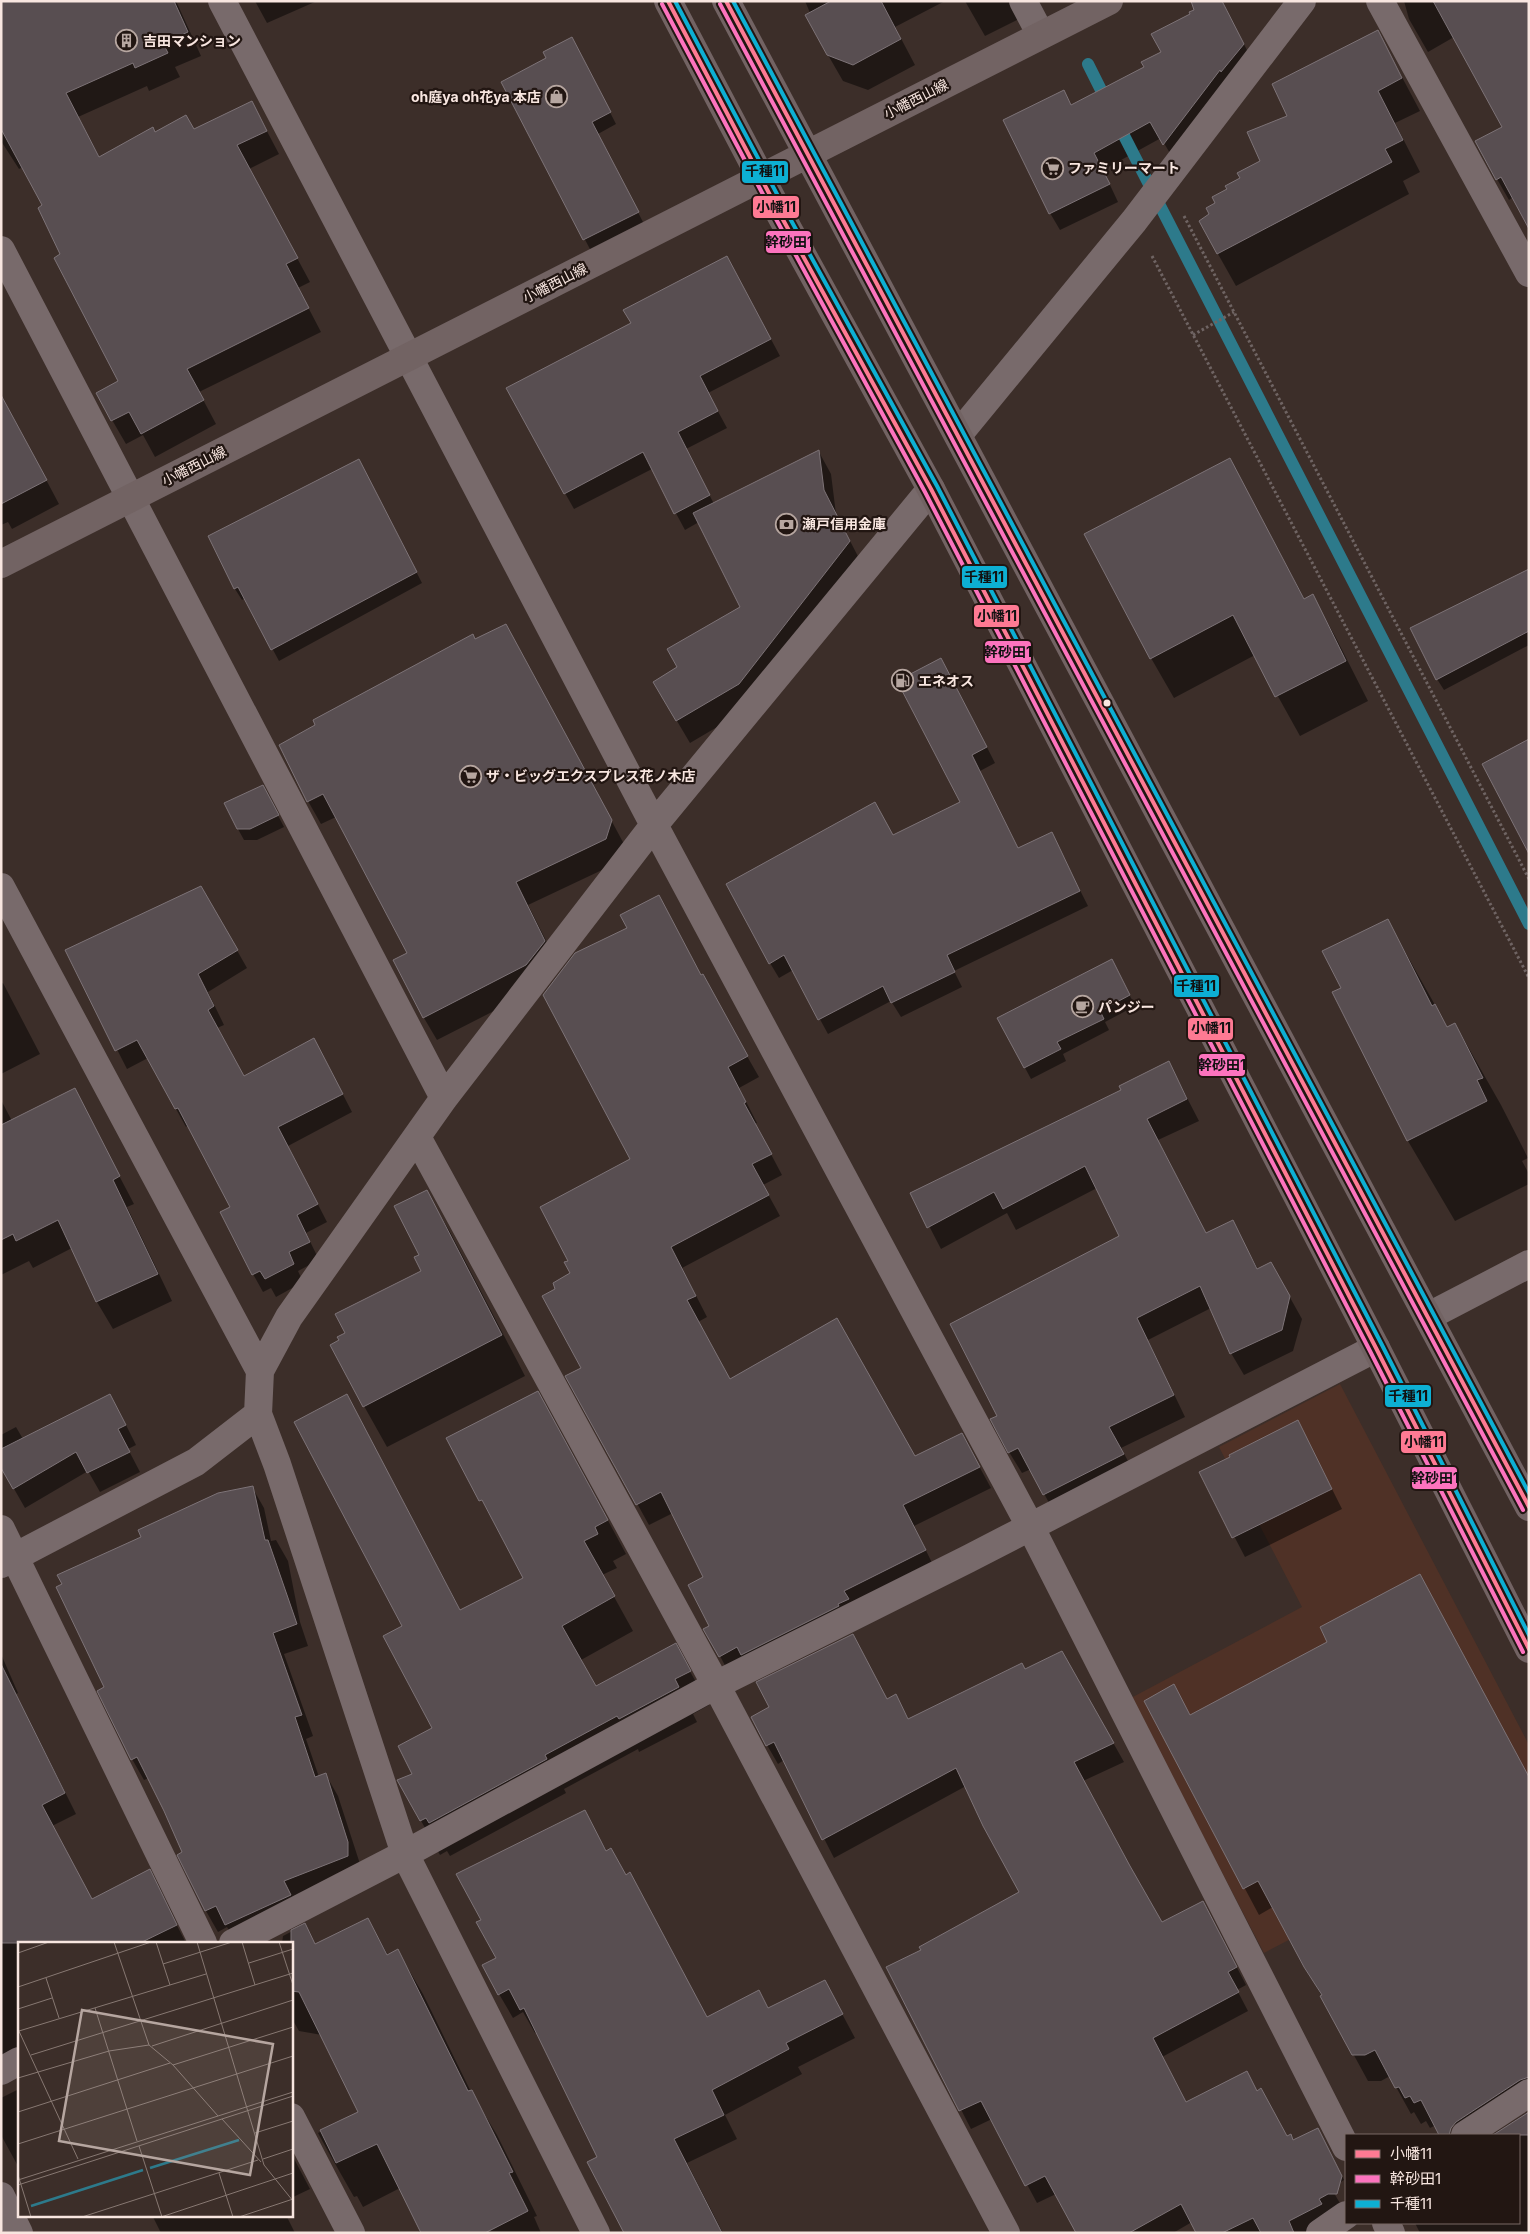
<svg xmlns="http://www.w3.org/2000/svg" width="1530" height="2234" font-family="Inter,'Noto Sans JP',sans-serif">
<rect width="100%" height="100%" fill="#3c2e29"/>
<!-- built -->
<path fill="#4f3126" d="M1340 1384 1529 1745V2036L1434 1864 1264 1953 1131 1698 1302 1607 1219 1447Z"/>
<!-- shadow -->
<path fill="#0007" d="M1 1H176L201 56 175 67 180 77 149 91 147 86 78 117 100 158 155 134 193 131 252 103 279 154 249 169 310 282 298 288 321 332 199 392 216 424 155 457 143 435 126 444 97 394 120 382 62 255 44 206 23 167 19 169 1 141Z
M255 1H317L267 23Z
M805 1H945L895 27 915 65 868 90 843 81 828 55Z
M965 1H1010L1019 19 985 36Z
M1222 1 1253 62 1174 160 1161 138 1103 170 1118 202 1060 230 1050 213 1064 92 1072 106 1146 68Z
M1404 1H1529L1513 197 1509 200 1497 179 1503 127 1454 37 1428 52 1409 19Z
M1378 32 1420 111 1395 123 1420 172 1403 181 1409 194 1236 286 1200 222 1210 215 1217 203 1229 190 1261 162 1289 117Z
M578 50 616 124 598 134 644 224 591 251 502 83Z
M736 274 780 356 708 393 727 428 686 449 714 504 819 452 831 474 836 514 862 564 751 707 690 743 654 682 679 667 742 608 699 522 685 530 652 469 574 509 565 493Z
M1 395 59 504 12 529 8 522 1 525Z
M1229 459 1305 600 1312 596 1335 636 1368 701 1300 736 1255 655 1174 698 1151 658Z
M365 472 422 583 279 661 245 598 242 600 235 589 209 536Z
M1529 570V645L1444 690 1437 679Z
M475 640 519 649 624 844 619 862 528 905 558 964 539 988 437 1040 424 1018 408 953 336 817 321 824 308 801 317 726Z
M950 675 995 763 980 771 1018 849 1051 833 1088 906 954 971 962 987 901 1017 891 1001 828 1034 793 970 779 978 770 963 893 837 962 803Z
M269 798 284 827 257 840H244L238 829Z
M201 887 247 968 208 992 224 1025 217 1028 244 1077 324 1058 352 1112 288 1146 327 1222 306 1233 319 1260 298 1271 303 1282 276 1297 271 1288 263 1292 253 1274 232 1208 188 1125 186 1127 148 1058 127 1069 67 951Z
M1387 920 1448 1028 1455 1024 1501 1105 1528 1158 1522 1161 1529 1174V1184L1455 1221 1408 1141 1334 993 1343 988Z
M1118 972 1135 1006 1105 1022 1109 1030 1063 1054 1066 1061 1031 1079 999 1019Z
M701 976 759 1077 739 1088 757 1123 755 1124 782 1175 763 1185 780 1216 682 1268 707 1317 698 1322 730 1380 915 1458 962 1435 991 1488 914 1526 936 1571 731 1677 720 1656 711 1626 705 1577 673 1513 649 1525 567 1377 583 1369 557 1289 572 1274 570 1261 632 1160Z
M3 983 40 1054 1 1074V984Z
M1169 1063 1199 1121 1158 1140 1207 1235 1232 1222 1258 1269 1283 1285 1302 1319 1293 1351 1244 1375 1231 1353 1211 1308 1148 1340 1185 1417 1121 1448 1136 1476 1056 1516 1031 1469 1022 1473 1009 1452 999 1416 1121 1237 1097 1188 1016 1230 1007 1213 941 1249 912 1193 1123 1091Z
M74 1090 134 1204 127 1207 172 1301 113 1329 97 1302 72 1248 33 1268 29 1261 1 1275V1100L12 1121Z
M427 1192 450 1232 525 1376 387 1447 364 1406 341 1341 346 1333 422 1271 420 1255Z
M346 1395 461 1611 524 1578 448 1438 557 1426 626 1554 613 1561 617 1568 602 1575 633 1631 581 1660 596 1687 675 1645 709 1705 693 1714 697 1722 639 1752 638 1749 564 1789 566 1793 450 1856 447 1851 440 1855 399 1781 414 1774 434 1728 404 1627Z
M121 1415 136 1445 128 1449 140 1472 100 1492 88 1471 25 1508 1 1466V1435L16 1427 23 1439Z
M1308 1441 1342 1509 1245 1557 1201 1473Z
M252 1487 264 1508 271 1541 276 1540 288 1561 300 1622 308 1646 284 1654 313 1736 306 1739 319 1777 326 1775 338 1796 360 1864 236 1943 227 1927 218 1932 206 1911 179 1855 184 1853 149 1778 144 1780 132 1759 106 1688Z
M853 1635 887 1700 896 1696 909 1720 1062 1652 1124 1762 1083 1781 1140 1886 1162 1924 1203 1902 1246 1985 1237 1990 1248 2011 1162 2057 1186 2103 1258 2092 1287 2137 1294 2141 1318 2130 1344 2180 1331 2188 1344 2210 1312 2233H1198L1192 2222 1173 2233H1077L1056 2194 1037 2203 992 2119 971 2129 888 1967 922 1950 1021 1893 966 1786 834 1858 784 1760 778 1764 767 1745 771 1708Z
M1 1654 18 1693 16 1694 76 1814 52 1826 92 1900 149 1871 186 1943H19V2050L1 2058Z
M1173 1686 1191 1716 1529 1778V2080L1441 2133 1436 2125 1430 2128 1426 2121 1421 2124 1414 2112 1411 2114 1390 2076 1381 2081H1368L1273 1907 1259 1915 1145 1701Z
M598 1836 707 2018 759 1992 769 2009 825 1982 855 2038 798 2067 802 2074 725 2115 737 2139 687 2163 723 2233H625L598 2157 537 2032 535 2033 523 2012 513 2018 499 1994Z
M368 1919 388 1955 397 1950 423 1994 471 2092 497 2135 537 2216 534 2217 541 2233H418L420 2228 400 2188 363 2207 357 2196 354 2197 329 2153 318 2133 360 2113 322 2035 299 2031 291 2017V1943H282L283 1936 304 1925 316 1945Z
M17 2090 19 2093V2168L1 2135V2098Z
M1529 2119V2233H1420L1415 2223H1519V2135H1496Z
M291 2153 310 2189 291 2198Z
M152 2215H286L295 2233H161Z"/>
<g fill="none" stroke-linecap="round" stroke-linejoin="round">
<!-- stream -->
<path stroke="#2d7a8b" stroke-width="12" d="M1088 64 1108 104
M1117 122 1529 924"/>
</g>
<!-- building -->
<path fill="#584e51" stroke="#7d7377" d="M1 1H174L188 32 163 43 168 53 135 68 133 63 66 93 99 157 153 127 155 132 186 115 194 129 252 101 267 131 237 145 298 258 286 264 309 308 187 369 204 400 141 434 129 412 111 421 96 393 118 381 54 258 60 254 38 208 42 205 1 129Z
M831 1H881L901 39 853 65 827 55 805 15Z
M1191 1H1222L1244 44 1221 72 1220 70 1163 145 1150 122 1094 153 1110 184 1049 214 1003 120 1064 90 1071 105 1144 67 1141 62 1161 52 1151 34 1190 14 1189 12 1194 10Z
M1433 1H1529V229L1501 177 1496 180 1475 141 1502 127Z
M1378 30 1402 78 1378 91 1403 140 1385 149 1392 162 1217 254 1199 221 1209 214 1206 208 1215 203 1212 197 1227 189 1225 186 1240 178 1237 173 1260 161 1247 132 1287 116 1272 84Z
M572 37 611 112 592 122 639 212 583 240 501 82 546 58 543 52Z
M727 256 771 339 700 376 718 411 678 432 710 495 674 514 643 452 564 494 506 388 631 323 623 310Z
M1 395 47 480 1 504Z
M819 450 824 490 850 541 739 684 676 721 653 682 677 667 667 649 740 607 693 513Z
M1230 458 1304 599 1313 594 1346 661 1275 697 1233 615 1150 659 1084 534Z
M359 459 417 572 271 650 238 587 234 589 208 536Z
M1529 569V631L1436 680 1410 628Z
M506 624 612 820 606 839 516 882 545 941 526 965 423 1018 393 960 407 953 323 794 307 802 279 745 315 725 313 720 473 634 475 639Z
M941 658 987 747 972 755 1018 848 1052 832 1080 891 947 955 955 972 891 1003 883 986 818 1020 784 955 769 964 726 884 875 802 893 835 960 802 897 681Z
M1529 739V854L1482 764Z
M263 785 279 815 250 829H237L224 803Z
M201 886 238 950 198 974 214 1006 208 1010 244 1076 314 1038 343 1094 278 1127 318 1204 297 1215 310 1242 289 1252 294 1264 265 1279 260 1271 252 1275 220 1212 230 1207 178 1108 175 1109 137 1040 115 1051 65 950Z
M659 895 701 975 703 974 748 1056 728 1067 746 1102 744 1103 772 1154 752 1164 769 1195 671 1247 696 1296 687 1300 730 1379 837 1318 915 1456 962 1433 980 1467 903 1505 926 1550 844 1591 849 1599 838 1604 839 1606 741 1655 737 1647 719 1657 703 1629 709 1626 688 1585 703 1577 661 1492 636 1505 565 1376 581 1368 542 1296 555 1289 553 1283 570 1273 564 1262 568 1261 540 1207 630 1159 543 995 575 953 627 928 620 915Z
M1388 919 1432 1006 1435 1004 1447 1027 1455 1023 1483 1078 1477 1080 1487 1101 1407 1141 1332 992 1341 988 1322 951Z
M1112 959 1130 995 1100 1011 1104 1019 1057 1042 1061 1049 1024 1068 997 1018Z
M1169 1061 1187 1099 1147 1119 1206 1233 1233 1220 1257 1269 1271 1262 1290 1296 1282 1330 1230 1354 1200 1286 1137 1318 1174 1395 1109 1427 1124 1454 1043 1495 1018 1448 1008 1453 990 1419 997 1416 950 1324 1119 1236 1085 1166 1003 1209 994 1192 927 1228 910 1193 1121 1090 1119 1086Z
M75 1088 120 1176 113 1180 158 1274 96 1302 58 1220 16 1241 13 1234 1 1240V1125Z
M427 1190 502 1335 363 1407 330 1345 339 1340 337 1337 345 1333 335 1314 421 1271 414 1257 419 1255 394 1206Z
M538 1391 608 1520 595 1527 598 1534 584 1541 615 1596 562 1626 596 1686 676 1643 691 1671 675 1679 679 1687 619 1719 617 1716 545 1755 547 1759 429 1823 426 1818 420 1821 397 1780 412 1774 398 1746 432 1728 383 1636 402 1626 294 1422 347 1394 460 1610 523 1578 482 1500 479 1501 446 1438Z
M110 1394 126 1425 118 1429 130 1452 87 1473 76 1452 13 1489 1 1468V1449Z
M1298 1420 1332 1489 1232 1538 1199 1472 1230 1457 1229 1455Z
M253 1486 265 1540H268L297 1624 273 1633 302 1715 295 1717 315 1777 326 1773 348 1842V1856L284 1881 291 1895 225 1925 216 1906 205 1911 177 1855 182 1852 164 1811 137 1757 131 1760 97 1691 104 1687 56 1587 62 1584 57 1575 141 1537 138 1530 218 1493Z
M1420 1574 1529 1777V2077L1520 2080 1456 2122 1451 2128 1449 2135H1439L1421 2100 1414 2103 1410 2096 1405 2098 1399 2087 1395 2088 1375 2050 1365 2055H1352L1320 1996 1322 1995 1304 1967 1258 1881 1243 1889 1144 1701 1174 1684 1190 1715 1327 1642 1320 1627Z
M853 1634 887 1699 896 1694 908 1719 1022 1663 1025 1669 1062 1651 1114 1743 1074 1762 1130 1866 1162 1922 1203 1901 1237 1967 1228 1972 1239 1992 1153 2038 1186 2102 1247 2071 1257 2091 1261 2088 1287 2136 1291 2134 1293 2140 1318 2128 1342 2176 1337 2194H1328L1319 2199 1322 2204 1289 2221 1294 2233H1261L1253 2218 1222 2233H1196L1181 2204 1129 2233H1076L1045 2176 1025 2186 981 2101 959 2111 886 1967 921 1950 919 1947 1019 1892 983 1826 956 1768 822 1840 774 1742 766 1746 751 1717 769 1707 756 1682Z
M1 1664 65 1793 42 1805 92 1899 150 1869 177 1925 140 1943H1Z
M585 1810 606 1851 611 1848 626 1875 630 1872 707 2017 759 1990 768 2008 825 1980 843 2014 786 2043 789 2049 712 2090 724 2115 674 2139 722 2233H624L587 2162 597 2157 524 2008 520 2010 509 1989 498 1995 482 1965 496 1958 476 1922 481 1920 456 1874Z
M368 1918 387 1955 398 1949 468 2091 472 2090 513 2172 509 2173 528 2211 485 2233H421L377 2144 336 2163 320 2130 358 2112 299 1992 291 1991V1930L305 1923 315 1944Z
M1529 2112V2135H1493Z"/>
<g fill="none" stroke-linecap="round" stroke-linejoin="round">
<!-- path -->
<path stroke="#6f6463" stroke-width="3" stroke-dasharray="2.5 2.5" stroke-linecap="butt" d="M1184 216 1529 879
M1152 256 1529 978
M1193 335 1234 312"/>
<!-- street -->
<path stroke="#786a6b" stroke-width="28" d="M222 1 654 825 1030 1526 1346 2147
M1023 1 1041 35
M1380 1 1529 273
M1 250 444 1098
M958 435 1134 221 1302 1
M1 887 260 1371
M417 1137 716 1685 1006 2233
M1429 1316 1529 1264
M258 1414 277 1464 405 1854 596 2233
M1 1529 203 1943
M1 1564 196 1462 258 1414 260 1371 289 1317 444 1098 654 825 931 489
M233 1943 405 1854 716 1685 968 1559 1376 1348
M1 2071 19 2061
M291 2117 351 2233
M1465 2135 1529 2093
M1 2196 19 2233
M1386 2223 1391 2233
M1320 2233 1346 2215"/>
<!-- secondary -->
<path stroke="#726363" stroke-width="28" d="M668 1 781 216 931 489 1376 1348 1529 1649
M726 1 1529 1507
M1 564 1109 1"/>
<defs>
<path id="bus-1" d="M668 1 781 216 931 489 1376 1348 1529 1649
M726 1 1529 1507"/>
<path id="bus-2" d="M662 4 776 219 925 492 1370 1351 1523 1652
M720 4 1523 1510"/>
<path id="bus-3" d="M675 1 787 213 937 486 1382 1345 1529 1635
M733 1 1529 1493"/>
</defs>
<!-- bus-1 casing -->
<use href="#bus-1" stroke="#221612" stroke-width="8"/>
<!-- bus-2 casing -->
<use href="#bus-2" stroke="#221612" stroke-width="8"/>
<!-- bus-3 casing -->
<use href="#bus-3" stroke="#221612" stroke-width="8"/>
<!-- bus-1 -->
<use href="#bus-1" stroke="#fe7a93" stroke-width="4"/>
<!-- bus-2 -->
<use href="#bus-2" stroke="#fc73be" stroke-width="4"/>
<!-- bus-3 -->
<use href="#bus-3" stroke="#0dafd3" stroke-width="4"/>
</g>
<!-- icons -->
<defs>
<symbol id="building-ring" viewBox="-11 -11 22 22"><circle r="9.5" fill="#221612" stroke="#b6a6a0" stroke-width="1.5"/><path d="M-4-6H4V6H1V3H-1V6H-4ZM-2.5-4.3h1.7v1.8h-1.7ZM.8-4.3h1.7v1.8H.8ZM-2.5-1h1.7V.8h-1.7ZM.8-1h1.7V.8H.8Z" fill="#b6a6a0"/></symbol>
<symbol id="shop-ring" viewBox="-11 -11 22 22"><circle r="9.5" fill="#221612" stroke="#b6a6a0" stroke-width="1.5"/><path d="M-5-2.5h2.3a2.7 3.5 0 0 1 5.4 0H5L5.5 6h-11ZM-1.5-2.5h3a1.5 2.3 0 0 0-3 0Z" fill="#b6a6a0"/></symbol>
<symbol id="supermarket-ring" viewBox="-11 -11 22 22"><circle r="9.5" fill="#221612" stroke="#b6a6a0" stroke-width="1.5"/><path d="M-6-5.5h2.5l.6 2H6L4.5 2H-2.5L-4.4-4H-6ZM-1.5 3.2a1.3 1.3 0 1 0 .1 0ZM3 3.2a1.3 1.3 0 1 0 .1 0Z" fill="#b6a6a0"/></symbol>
<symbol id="bank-ring" viewBox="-11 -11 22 22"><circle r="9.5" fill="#221612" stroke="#b6a6a0" stroke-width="1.5"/><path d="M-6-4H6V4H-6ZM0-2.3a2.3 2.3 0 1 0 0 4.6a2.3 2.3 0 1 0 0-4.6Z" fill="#b6a6a0"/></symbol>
<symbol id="fuel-ring" viewBox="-11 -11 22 22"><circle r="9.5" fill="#221612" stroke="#b6a6a0" stroke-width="1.5"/><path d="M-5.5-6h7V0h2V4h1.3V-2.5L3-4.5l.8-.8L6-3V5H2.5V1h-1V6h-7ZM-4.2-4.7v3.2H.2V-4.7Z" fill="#b6a6a0"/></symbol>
<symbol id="cafe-ring" viewBox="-11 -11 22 22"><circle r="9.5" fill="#221612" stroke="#b6a6a0" stroke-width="1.5"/><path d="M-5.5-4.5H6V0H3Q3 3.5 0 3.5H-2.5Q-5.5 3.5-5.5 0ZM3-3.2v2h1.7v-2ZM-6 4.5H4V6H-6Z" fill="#b6a6a0"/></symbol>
</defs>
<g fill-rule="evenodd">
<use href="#building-ring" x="114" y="28" width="25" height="25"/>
<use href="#shop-ring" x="544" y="84" width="25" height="25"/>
<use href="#supermarket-ring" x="1040" y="156" width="25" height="25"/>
<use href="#bank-ring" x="774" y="512" width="25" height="25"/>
<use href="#fuel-ring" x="890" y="668" width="25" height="25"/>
<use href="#supermarket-ring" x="458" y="764" width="25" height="25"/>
<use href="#cafe-ring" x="1070" y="994" width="25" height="25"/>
</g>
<!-- markers -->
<circle fill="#f8e6e0" stroke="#221612" stroke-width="2" cx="1107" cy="703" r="4.5"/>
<g text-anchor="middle" stroke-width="4.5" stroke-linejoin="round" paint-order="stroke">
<!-- poi labels -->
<g font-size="14" font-weight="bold" fill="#f8e6e0" stroke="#221612" text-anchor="start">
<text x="143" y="46">吉田マンション</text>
<text x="541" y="102" text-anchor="end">oh庭ya oh花ya 本店</text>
<text x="1068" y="173">ファミリーマート</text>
<text x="802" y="529">瀬戸信用金庫</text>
<text x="918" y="686">エネオス</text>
<text x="486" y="781">ザ・ビッグエクスプレス花ノ木店</text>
<text x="1098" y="1012">パンジー</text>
</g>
<!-- street labels -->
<g font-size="14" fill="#f8e6e0" stroke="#221612">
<text transform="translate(916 99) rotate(-27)" y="5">小幡西山線</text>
<text transform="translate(555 283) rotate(-27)" y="5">小幡西山線</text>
<text transform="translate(194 466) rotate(-27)" y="5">小幡西山線</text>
</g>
</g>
<!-- overview -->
<g transform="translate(18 1942)">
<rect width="275" height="275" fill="#3c2e29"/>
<path fill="none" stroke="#2d7a8b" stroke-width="2.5" d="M132 226 221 198M13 264 125 228"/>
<path fill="none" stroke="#877872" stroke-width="1" d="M96 0 131 103 155 123 200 174M138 0 152 43M179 0 246 223 275 259M224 0 237 43M261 0 275 43M0 11 31 0M231 21 275 7M145 22 214 0M28 36 41 76M0 45 133 0M77 66 119 199M0 67 34 56M0 87 60 217M1 89 188 32M134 104 275 58M13 113 275 31M155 123 275 85M0 136 91 109 131 103M0 170 152 121M204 177 243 220M237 191 275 179M0 202 275 114M121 204 144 275M245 217 275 207M201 231 215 275M0 233 13 275M0 238 275 150M0 243 275 154M64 275 240 218M143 275 275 231M221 275 275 257"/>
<path fill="#b6a6a0" fill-opacity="0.15" stroke="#b6a6a0" stroke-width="2.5" d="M64 68 255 102 232 233 41 199Z"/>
<rect width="275" height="275" fill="none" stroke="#f8e6e0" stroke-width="2.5"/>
</g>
<g stroke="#221612" stroke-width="2">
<rect x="741" y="160" width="48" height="24" rx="5" fill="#0dafd3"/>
<rect x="752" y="195" width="48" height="24" rx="5" fill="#fe7a93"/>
<rect x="765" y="230" width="47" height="24" rx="5" fill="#fc73be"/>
<rect x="961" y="565" width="47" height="24" rx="5" fill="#0dafd3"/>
<rect x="973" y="604" width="47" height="24" rx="5" fill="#fe7a93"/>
<rect x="984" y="640" width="48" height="24" rx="5" fill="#fc73be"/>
<rect x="1173" y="974" width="47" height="24" rx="5" fill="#0dafd3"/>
<rect x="1187" y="1017" width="47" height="24" rx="5" fill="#fe7a93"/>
<rect x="1198" y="1053" width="48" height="24" rx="5" fill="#fc73be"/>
<rect x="1384" y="1384" width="48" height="24" rx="5" fill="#0dafd3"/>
<rect x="1400" y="1430" width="47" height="24" rx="5" fill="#fe7a93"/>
<rect x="1411" y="1466" width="47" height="24" rx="5" fill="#fc73be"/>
</g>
<g font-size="14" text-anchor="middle" font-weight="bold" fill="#111">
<text x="765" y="176">千種11</text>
<text x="776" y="212">小幡11</text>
<text x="789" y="247">幹砂田1</text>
<text x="984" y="582">千種11</text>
<text x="997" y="621">小幡11</text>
<text x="1008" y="657">幹砂田1</text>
<text x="1196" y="991">千種11</text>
<text x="1211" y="1033">小幡11</text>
<text x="1222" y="1070">幹砂田1</text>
<text x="1408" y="1401">千種11</text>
<text x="1424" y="1447">小幡11</text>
<text x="1435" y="1483">幹砂田1</text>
</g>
<!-- border -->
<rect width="1530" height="2234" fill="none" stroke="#f8e6e0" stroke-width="5"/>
<!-- legend -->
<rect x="1345" y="2134" width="175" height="90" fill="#221612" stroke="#786964"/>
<rect x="1355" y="2150" width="25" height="8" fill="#fe7a93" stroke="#786964"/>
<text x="1390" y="2159" font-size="15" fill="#f8e6e0">小幡11</text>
<rect x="1355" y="2175" width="25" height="8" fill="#fc73be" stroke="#786964"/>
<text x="1390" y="2184" font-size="15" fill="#f8e6e0">幹砂田1</text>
<rect x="1355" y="2200" width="25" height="8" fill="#0dafd3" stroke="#786964"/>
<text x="1390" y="2209" font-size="15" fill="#f8e6e0">千種11</text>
</svg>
